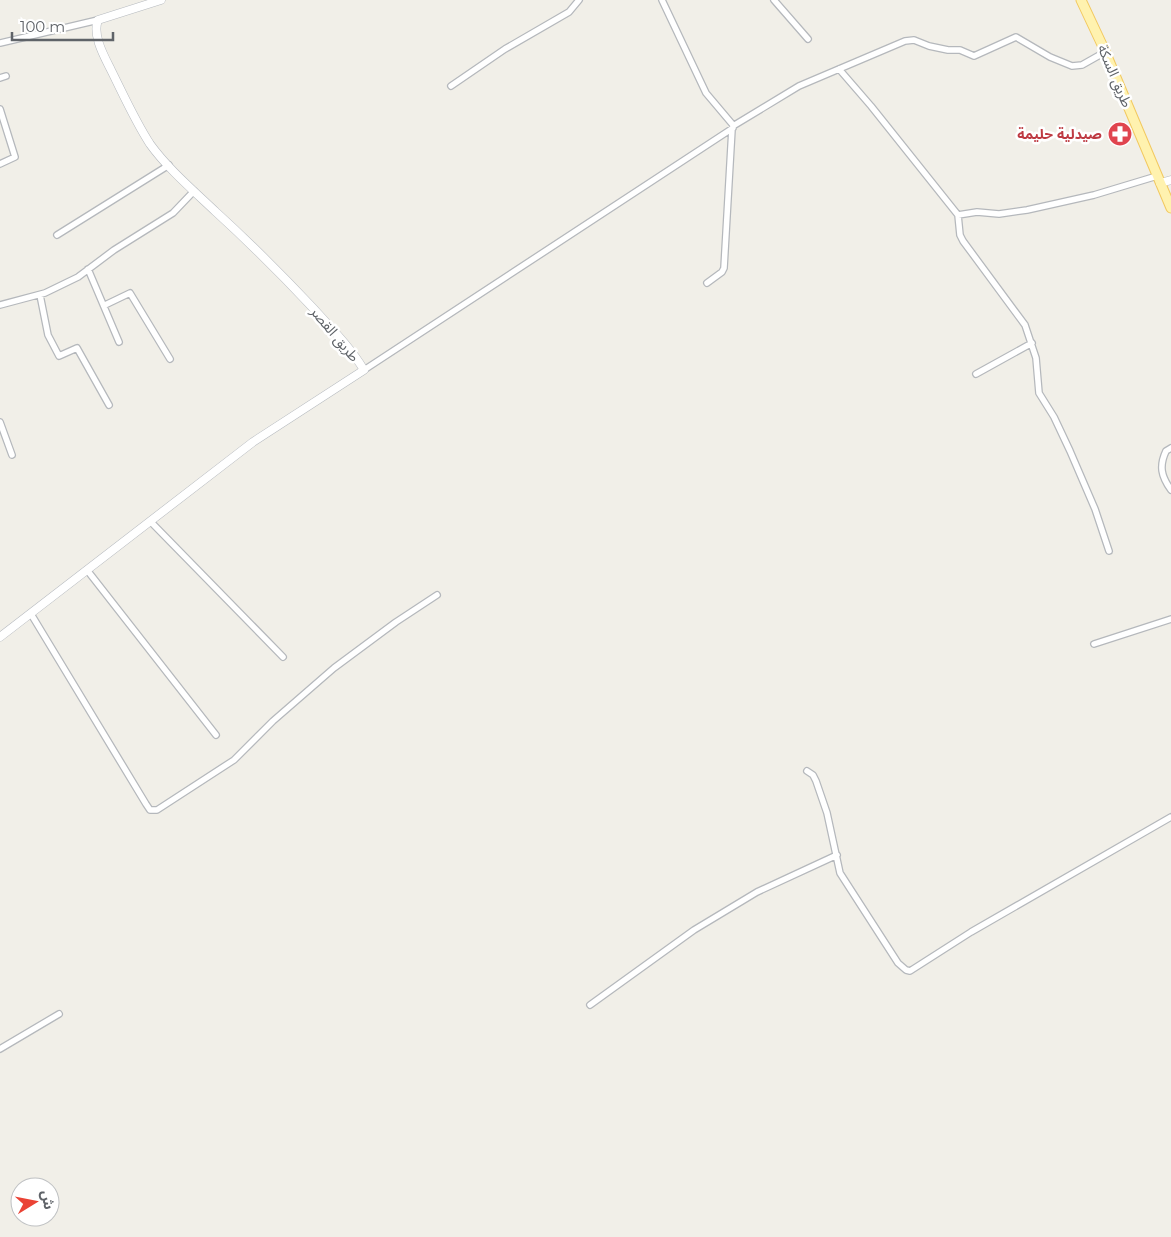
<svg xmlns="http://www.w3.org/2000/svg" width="1171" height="1237" font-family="Montserrat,'Noto Sans Arabic',sans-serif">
<rect width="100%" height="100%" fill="#f1efe8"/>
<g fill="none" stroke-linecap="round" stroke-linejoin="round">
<defs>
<path id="street" d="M774 0 808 39
M0 43 98 20
M839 69 871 106 958 215 960 235 963 241 1025 325 1036 358 1039 393 1054 417 1070 451 1095 509 1109 551
M0 78 6 76
M451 86 505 49 569 12 579 0
M0 109 15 157 0 164
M733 126 799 86 905 41 914 40 929 46 948 50H960L974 56 1016 37 1050 57 1072 66 1082 65 1105 52
M958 215 977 212 999 214 1027 210 1094 195 1157 176
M57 235 169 165
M88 269 119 342
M707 283 722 272 724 268 732 129
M40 295 48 335 59 356 77 348 109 405
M0 305 45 293 78 277 114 250 173 213 194 191
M105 305 130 293 170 359
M364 370 733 128V125L706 93 662 0
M976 374 1032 343
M0 422 12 455
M1171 448 1166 451C1159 466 1161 476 1171 490
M150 521 283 657
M87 570 216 735
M31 614 146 804 150 810H157L234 760 273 721 334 668 396 622 437 595
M1094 644 1171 619
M807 771 813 775 816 781 827 813 840 873 898 963 906 970 910 971 971 932 1171 817
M590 1005 694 930 757 892 837 855
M0 1049 59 1014"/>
<path id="secondary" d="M1160 183 1171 180
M0 637 253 442 364 370C350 347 331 328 313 308 282 275 250 243 216 212 194 191 168 169 150 144 135 121 123 94 111 70 104 56 92 35 98 20L161 0"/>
<path id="primary" d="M1081 0 1104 49 1171 208"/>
</defs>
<!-- street casing -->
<use href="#street" stroke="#b5b8bc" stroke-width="8"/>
<!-- secondary casing -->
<use href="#secondary" stroke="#b6babf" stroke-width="9"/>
<!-- primary casing -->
<use href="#primary" stroke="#f2c960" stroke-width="11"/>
<!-- street -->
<use href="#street" stroke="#fff" stroke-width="5.5"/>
<!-- secondary -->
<use href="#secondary" stroke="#fff" stroke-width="8"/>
<!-- primary -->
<use href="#primary" stroke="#fff2af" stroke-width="9"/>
</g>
<!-- icons -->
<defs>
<symbol id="pharmacy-disc" viewBox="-11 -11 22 22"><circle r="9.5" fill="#e0444e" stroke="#fff"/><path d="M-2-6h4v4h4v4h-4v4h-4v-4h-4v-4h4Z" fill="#fff"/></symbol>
</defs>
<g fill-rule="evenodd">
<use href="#pharmacy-disc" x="1106" y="120" width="28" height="28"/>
</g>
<g text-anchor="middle" stroke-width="5" stroke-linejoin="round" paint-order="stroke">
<!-- street labels -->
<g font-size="14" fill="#5f6368" stroke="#fff">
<text transform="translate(1115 76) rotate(67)" y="5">طريق السكة</text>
<text transform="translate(335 334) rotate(50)" y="5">طريق القصر</text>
</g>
<!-- health labels -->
<g font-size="14" font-weight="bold" fill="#be3a42" stroke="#fff" text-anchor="end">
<text x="1102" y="139">صيدلية حليمة</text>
</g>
</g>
<!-- north arrow -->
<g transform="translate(35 1202) rotate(80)"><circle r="24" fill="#ffffff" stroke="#bfc1c3"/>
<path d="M0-4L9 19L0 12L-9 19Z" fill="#ea4335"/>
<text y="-8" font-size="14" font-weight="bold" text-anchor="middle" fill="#5f6368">ش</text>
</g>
<!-- scale -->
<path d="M12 32v8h101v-8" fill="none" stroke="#5f6368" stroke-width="2.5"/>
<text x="20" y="32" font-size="15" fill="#5f6368" stroke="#ffffff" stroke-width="4" paint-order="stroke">100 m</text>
</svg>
